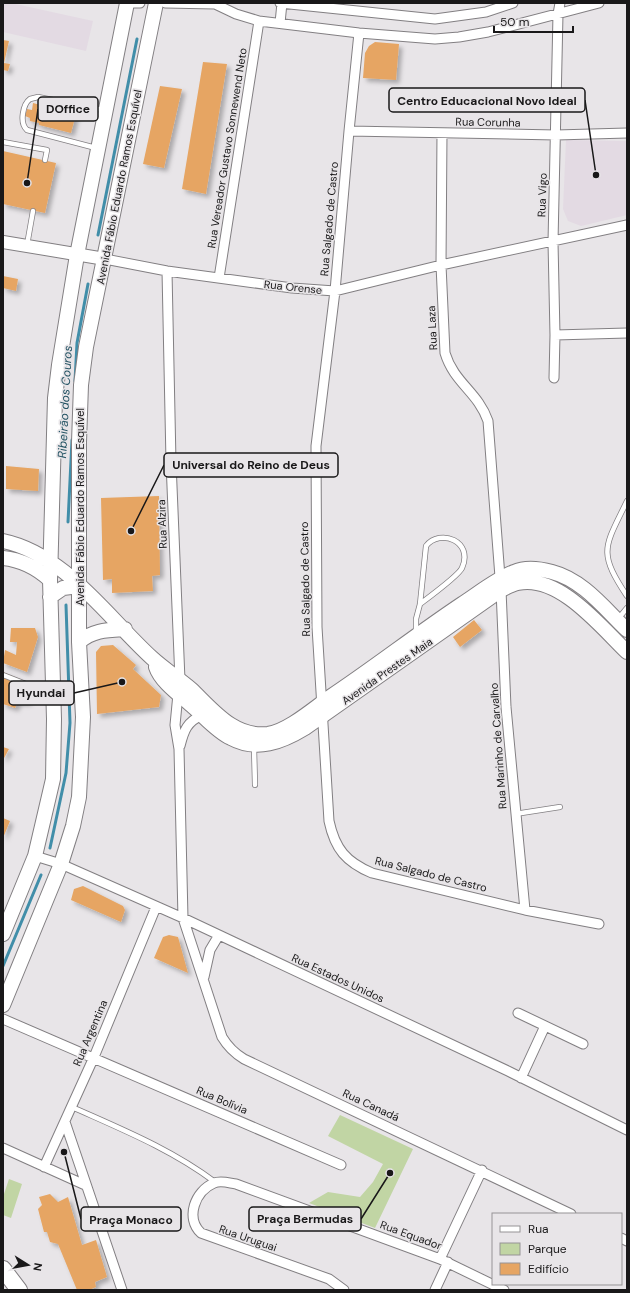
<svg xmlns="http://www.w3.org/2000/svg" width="630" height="1293" font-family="'DM Sans',sans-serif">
<defs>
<filter id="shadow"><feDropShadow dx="3.5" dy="3.5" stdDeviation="2" flood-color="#0004"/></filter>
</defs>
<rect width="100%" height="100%" fill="#e8e5e8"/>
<!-- built -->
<path fill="#e3dae3" d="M3 3H11L93 21 86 51 3 32Z
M566 140 627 141V215L581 226 568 221 563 209Z"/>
<!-- green -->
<path fill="#c1d5a4" d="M340 1115 413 1149 375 1228 309 1203 328 1192 360 1197 373 1182 383 1164 328 1136Z
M9 1179 22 1184 11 1218 3 1215V1197Z"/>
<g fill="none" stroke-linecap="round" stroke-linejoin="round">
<!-- stream -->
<path stroke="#418ea9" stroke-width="3" d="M98 235 137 39
M75 381 77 343 88 284
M68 522 72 440
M50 848 66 773 70 723 66 605
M3 966 41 875"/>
</g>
<!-- building -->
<path fill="#e6a563" filter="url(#shadow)" d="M3 40 9 41 4 63 10 64 8 71 3 70Z
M375 42 399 44 396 80 363 78 365 53 369 46Z
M203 62 227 64 206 194 182 189Z
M160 86 182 89 164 168 143 164Z
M33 103 76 114 71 133 39 125V123L30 121V118L25 116 27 109 32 110Z
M3 151 56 163 45 213 3 204Z
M3 276 18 279 16 291 3 288Z
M6 466 39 469 38 491 6 489Z
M159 496 160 575 152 576 153 591 112 593V579L103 580 101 498Z
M474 620 482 630 460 647 453 637Z
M11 628H35L38 637 27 672 3 663 5 650 16 655 17 642H10Z
M113 645 136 665 133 669 161 695 159 707 97 714 96 652 101 646Z
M3 672 22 680 29 702H18L15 708 3 704Z
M3 747 9 749 3 760Z
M3 818 10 821 3 838Z
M83 886 123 906 125 910 121 922 71 900 74 889Z
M169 935 178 937 188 973 154 958 163 937Z
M50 1194 58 1202 68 1197 82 1245 96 1240 107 1277 95 1282 96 1287 89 1290H77L58 1244 50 1242 47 1232H44L38 1209 42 1205 39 1197Z"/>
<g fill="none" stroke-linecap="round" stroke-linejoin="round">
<defs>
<path id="lane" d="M3 142 47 150 45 160
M96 148 27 130C19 123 23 104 30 99L38 97 103 110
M27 245 33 211
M627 501C605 547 597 551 627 596
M618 619 627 608
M416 632V619L420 604 426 546C440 528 474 541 462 568 459 575 428 598 420 604
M3 675 26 684 52 688
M254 747 255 785
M515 814 560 807
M72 1107C121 1129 171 1149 215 1182"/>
<path id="street" d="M126 3H140
M165 3 215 4 236 14 259 21 359 33 435 39 459 37 488 32 599 3
M280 3 435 19 486 12 513 3
M280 23 282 3
M359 33 349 131 335 291 316 446 317 627 329 821C335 849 346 862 372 873L525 910 599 924
M349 131 556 135 627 133
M442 133 441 265 445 353C454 383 478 392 488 421L501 590 506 707 525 910
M105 259 167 271 292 288 335 291 441 265 627 225
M167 271 171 462 180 680
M219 278 259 21
M555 335 627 333
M554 378 555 335 553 242 558 14 560 3
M178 694 175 725 179 749 183 918 222 1037C228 1047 234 1053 244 1059L571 1214
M180 746C184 730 187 722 202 715
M35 856 61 864 183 918 508 1071 627 1130
M204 977 210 950 219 935
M518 1013 583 1044
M3 1019 341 1165
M521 1078 545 1026
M65 1122 122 1290
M3 1148 85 1185
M44 1167 94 1057 156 907
M621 1238 627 1241
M440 1259 482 1170
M344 1290 329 1279 201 1233C185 1218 195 1191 214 1183 221 1180 229 1183 236 1184L440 1259 504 1290
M435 1290 448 1262"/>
<path id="secondary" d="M3 242 105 259"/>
<path id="primary" d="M3 541C65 554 108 618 152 658 164 669 178 678 191 689 213 710 234 738 268 734 288 731 313 709 330 697 375 667 417 634 462 604 479 593 496 579 514 572 525 567 541 569 552 572 583 580 605 609 627 630
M3 558C22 560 36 567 50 580
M50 597 63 588 79 586
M79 642C93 630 107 630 125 629
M156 667C161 682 180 695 191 705 204 716 216 731 231 738 257 752 282 742 305 728L501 590C507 587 513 584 518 583 559 574 601 627 627 652
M3 934 35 856 53 779 54 719 50 580 55 398 59 365 77 255 127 3
M3 1005 61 864 73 826 79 797 83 717 79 642V442L81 385 86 347 156 3"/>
<path id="highway" d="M3 1269 19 1290"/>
</defs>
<!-- lane casing -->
<use href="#lane" stroke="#827f82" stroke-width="6"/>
<!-- street casing -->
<use href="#street" stroke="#827f82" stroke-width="11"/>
<!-- secondary casing -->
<use href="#secondary" stroke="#827f82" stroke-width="14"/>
<!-- primary casing -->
<use href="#primary" stroke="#827f82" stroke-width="16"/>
<!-- highway casing -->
<use href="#highway" stroke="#827f82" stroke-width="18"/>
<!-- lane -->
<use href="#lane" stroke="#fff" stroke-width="4.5"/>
<!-- street -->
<use href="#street" stroke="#fff" stroke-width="9"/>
<!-- secondary -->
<use href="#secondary" stroke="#fff" stroke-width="12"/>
<!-- primary -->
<use href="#primary" stroke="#fff" stroke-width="14"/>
<!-- highway -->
<use href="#highway" stroke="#fff" stroke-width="16"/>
</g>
<g text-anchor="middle" stroke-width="3" stroke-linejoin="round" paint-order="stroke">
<!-- street labels -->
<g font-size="11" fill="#191819" stroke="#e8e5e8">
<text transform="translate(488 122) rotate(1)" y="4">Rua Corunha</text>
<text transform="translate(227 148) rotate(-81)" y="4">Rua Vereador Gustavo Sonnewend Neto</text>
<text transform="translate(119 187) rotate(-79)" y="4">Avenida Fábio Eduardo Ramos Esquível</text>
<text transform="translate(542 195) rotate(-88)" y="4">Rua Vigo</text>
<text transform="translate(329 219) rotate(-85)" y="4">Rua Salgado de Castro</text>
<text transform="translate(293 287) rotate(6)" y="4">Rua Orense</text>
<text transform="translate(432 328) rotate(-93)" y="4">Rua Laza</text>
<text transform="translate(80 507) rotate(-90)" y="4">Avenida Fábio Eduardo Ramos Esquível</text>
<text transform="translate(162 524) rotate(-92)" y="4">Rua Alzira</text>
<text transform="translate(305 579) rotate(-91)" y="4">Rua Salgado de Castro</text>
<text transform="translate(387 671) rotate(-35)" y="4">Avenida Prestes Maia</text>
<text transform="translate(498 746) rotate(-94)" y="4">Rua Marinho de Carvalho</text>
<text transform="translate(431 874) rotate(14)" y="4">Rua Salgado de Castro</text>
<text transform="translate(338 978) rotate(25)" y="4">Rua Estados Unidos</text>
<text transform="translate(90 1033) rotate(-67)" y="4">Rua Argentina</text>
<text transform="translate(222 1100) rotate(23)" y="4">Rua Bolívia</text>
<text transform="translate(371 1105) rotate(25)" y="4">Rua Canadá</text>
<text transform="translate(411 1235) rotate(20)" y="4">Rua Equador</text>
<text transform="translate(248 1238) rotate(19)" y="4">Rua Uruguai</text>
</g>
<!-- water labels -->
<g font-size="12" font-style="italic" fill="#255464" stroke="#e8e5e8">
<text transform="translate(65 402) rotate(-87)" y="4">Ribeirão dos Couros</text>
</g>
</g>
<!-- callouts -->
<path fill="none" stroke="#191819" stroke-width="1.5" d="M596 175L585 100M27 183L38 109M131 531L164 465M122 682L74 693M390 1173L361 1219M64 1152L81 1219"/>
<g fill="#191819" stroke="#e8e5e8" stroke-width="1.5">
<circle cx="596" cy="175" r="4"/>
<circle cx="27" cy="183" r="4"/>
<circle cx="131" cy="531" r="4"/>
<circle cx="122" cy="682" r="4"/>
<circle cx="390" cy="1173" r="4"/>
<circle cx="64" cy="1152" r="4"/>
</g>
<g fill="#e8e5e8" stroke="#191819" stroke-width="1.5">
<rect x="389" y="88" width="196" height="24" rx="4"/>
<rect x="38" y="97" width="60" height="24" rx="4"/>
<rect x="164" y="453" width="174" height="24" rx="4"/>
<rect x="9" y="681" width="65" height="24" rx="4"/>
<rect x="249" y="1207" width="112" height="24" rx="4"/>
<rect x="81" y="1207" width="100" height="24" rx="4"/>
</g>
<g font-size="12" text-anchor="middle" font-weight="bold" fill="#191819">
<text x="487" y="105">Centro Educacional Novo Ideal</text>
<text x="68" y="113">DOffice</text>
<text x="251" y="469">Universal do Reino de Deus</text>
<text x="41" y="697">Hyundai</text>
<text x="305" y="1223">Praça Bermudas</text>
<text x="131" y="1224">Praça Monaco</text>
</g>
<!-- border -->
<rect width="630" height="1293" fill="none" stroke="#191819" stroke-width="8"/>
<!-- legend -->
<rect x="492" y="1213" width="130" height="72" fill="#e8e5e8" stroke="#959395"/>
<rect x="500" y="1226" width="20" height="6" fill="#ffffff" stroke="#959395"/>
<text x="528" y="1233" font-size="12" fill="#191819">Rua</text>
<rect x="500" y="1243" width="20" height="12" fill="#c1d5a4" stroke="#959395"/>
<text x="528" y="1253" font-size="12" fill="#191819">Parque</text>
<rect x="500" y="1263" width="20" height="12" fill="#e6a563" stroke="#959395"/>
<text x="528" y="1273" font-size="12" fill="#191819">Edifício</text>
<!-- north arrow -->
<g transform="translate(28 1265) rotate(101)" stroke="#e8e5e8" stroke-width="3" paint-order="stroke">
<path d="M0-3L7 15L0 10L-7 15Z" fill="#191819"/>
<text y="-6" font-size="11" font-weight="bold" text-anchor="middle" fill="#191819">N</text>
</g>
<!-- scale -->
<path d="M494 26v6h79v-6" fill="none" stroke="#191819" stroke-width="2"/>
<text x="500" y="26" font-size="12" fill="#191819" stroke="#e8e5e8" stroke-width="3" paint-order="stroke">50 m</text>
</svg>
